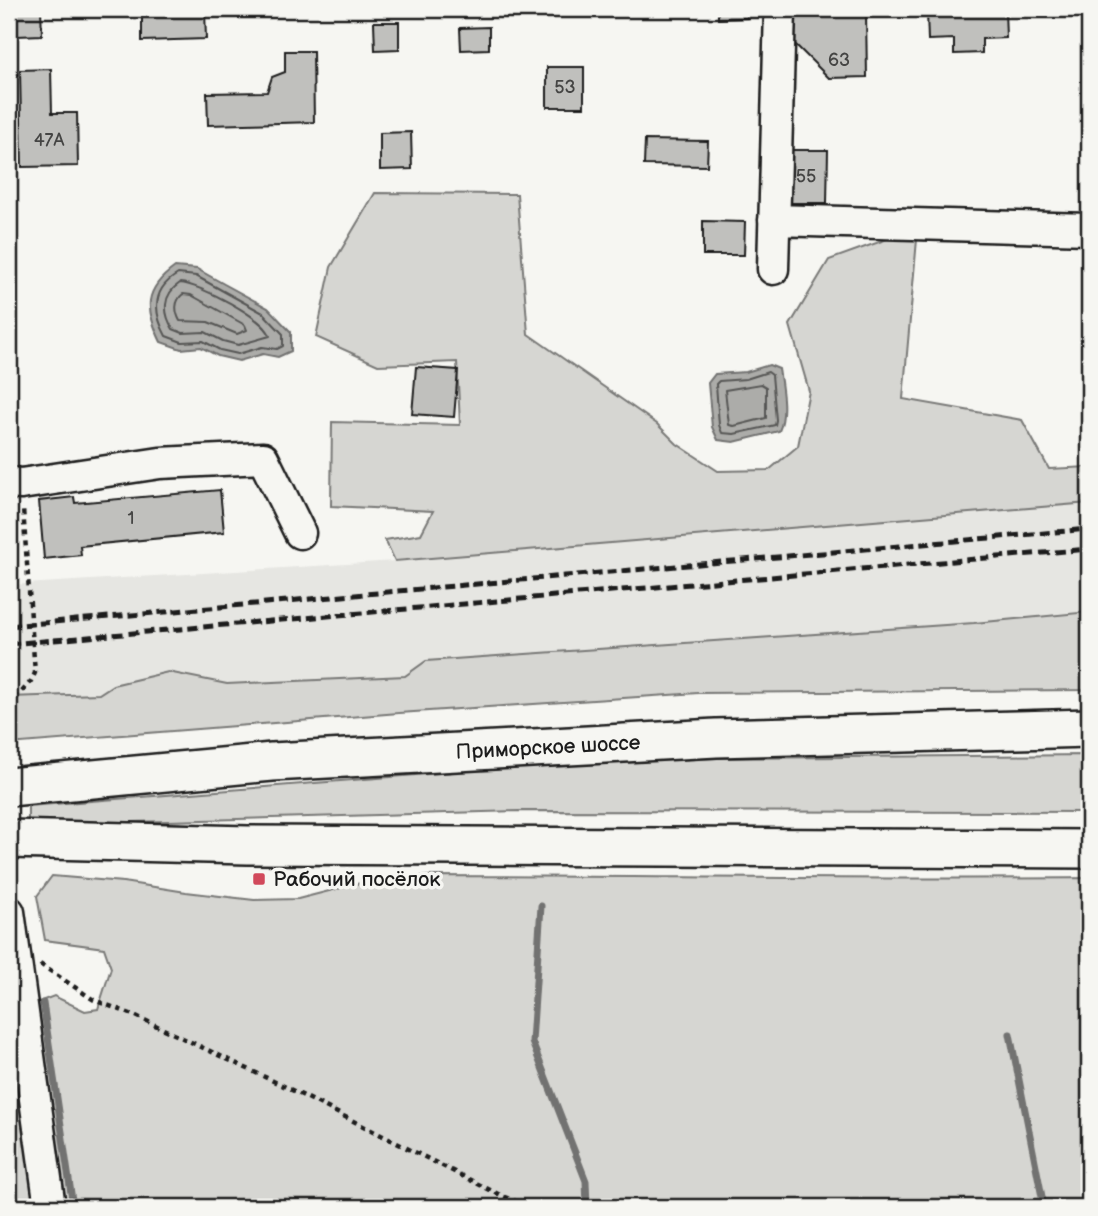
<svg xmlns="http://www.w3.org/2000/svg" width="1098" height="1216" font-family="'Balsamiq Sans',sans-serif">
<rect width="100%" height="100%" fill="#f6f6f2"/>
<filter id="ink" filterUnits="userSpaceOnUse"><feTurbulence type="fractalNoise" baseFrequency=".0143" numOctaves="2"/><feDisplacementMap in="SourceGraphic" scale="14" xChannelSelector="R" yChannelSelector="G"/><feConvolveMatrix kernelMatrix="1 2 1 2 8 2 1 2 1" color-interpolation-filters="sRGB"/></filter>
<g filter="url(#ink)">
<!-- built -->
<path fill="#e6e6e2" d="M1089 486V612L974 623 426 661 405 676 227 684 168 672 113 685 100 694 9 697V585L395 561 437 520Z"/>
<!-- green -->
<path fill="#d6d6d2" stroke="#797977" stroke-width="2" d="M375 193 517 194 528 334 657 424 677 444 718 471 769 470 798 446 809 391 790 325 829 260 918 228 903 399 1022 420 1049 469 1089 467V503L395 561 385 540 421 534 433 511 331 506 332 422 460 425 457 362 378 365 316 337 331 267Z
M1089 612V690L698 693 399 713 9 744V697L99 694 113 685 168 672 227 684 405 676 426 661 974 623Z
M1089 755V812L519 811 28 825V806L516 767 717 758Z
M52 876 123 882 186 892 254 900 298 899 376 879 416 876C640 876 865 880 1089 878V1207H64L36 1003 54 996 85 1011 98 1009 111 968 104 948 45 940 37 896Z
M9 974 40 1207H9Z"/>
<!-- water -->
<path fill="#acaca9" stroke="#727271" stroke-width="2" d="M175 267 197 269 224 284 268 308 291 332V351L278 357 263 354 239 361 218 356 201 347 181 349 161 342C145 309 143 290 175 267Z
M769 365 779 369C782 388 787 414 779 431L734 442 718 440 712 427 708 383 715 374 746 372Z"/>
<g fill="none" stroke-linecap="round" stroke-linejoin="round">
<!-- shore -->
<path stroke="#565654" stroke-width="2" d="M178 274 196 276 263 313 283 334V346L277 349 262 347 238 354 220 350 203 341 182 342 166 336C153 312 152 289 178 274Z
M180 283C199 284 265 318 270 336L238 345 223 341 205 332 183 333 173 329C163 313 162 295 180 283Z
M183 294 191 295 245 325 247 330 237 334 208 322 180 321C175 312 174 301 183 294Z
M768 372 772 375 776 420 775 425 734 434 722 433 719 425 716 384 719 381 746 379Z
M761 384 766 387V418L734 426 729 425 725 390Z"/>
<!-- stream -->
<path stroke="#727271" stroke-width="7" d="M541 906 532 1042 586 1181 587 1207
M43 1003 73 1207
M1010 1034 1044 1207"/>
</g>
<!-- building -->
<path fill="#c0c0bd" stroke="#1c1c1c" stroke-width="2" d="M16 9H41L42 35 17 36Z
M718 9H747V18L718 19Z
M953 9 1005 10 1006 38 982 39V53L954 54V39L928 40 927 12 953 11Z
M205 11 206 39 142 41V12Z
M866 14 867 77 829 78 794 43V15Z
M374 22H399V49L375 50Z
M489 27V49L461 50 460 28Z
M285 51H313L314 122 208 125 207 93 267 92 272 77 285 72Z
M547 67H584V107H547Z
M51 69 52 113H77L78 166 22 167 20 70Z
M411 132 412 169 380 170V133Z
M645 140 708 141 707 166 644 165Z
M786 150H828L827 203H785Z
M703 221 745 222 744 255H703Z
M416 367 458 370 454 417 412 414Z
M220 490 224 532 80 546 81 555 44 559 39 501 74 497 75 503Z"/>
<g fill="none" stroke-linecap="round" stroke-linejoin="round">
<defs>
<path id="minor" d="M774 220 1089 229
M773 269 780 9
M9 483 21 484 160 463 263 458 300 533
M9 912 50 1207"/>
<path id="major" d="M9 787 272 762 716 738 1089 728
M9 839 248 845 1089 849"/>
</defs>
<!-- minor casing -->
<use href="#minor" stroke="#1c1c1c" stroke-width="35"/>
<!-- major casing -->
<use href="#major" stroke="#1c1c1c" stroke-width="42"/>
<!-- path -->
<path stroke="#1c1c1c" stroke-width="4.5" stroke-dasharray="5 5" stroke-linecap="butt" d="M9 707 31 681 35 673 23 509
M40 964 94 1000 136 1016 288 1088 502 1196 531 1207"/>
<!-- minor -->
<use href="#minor" stroke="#f6f6f2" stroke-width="30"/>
<!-- major -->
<use href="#major" stroke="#f6f6f2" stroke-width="37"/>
<!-- rail -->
<path stroke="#1c1c1c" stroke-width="5" stroke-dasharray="10 5" stroke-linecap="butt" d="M9 626 1089 529
M9 644 1089 549"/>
</g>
</g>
<!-- markers -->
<rect fill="#d1495b" stroke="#f6f6f2" stroke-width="2.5" x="252" y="872" width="14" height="14" rx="3.5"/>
<g text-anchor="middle" stroke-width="7" stroke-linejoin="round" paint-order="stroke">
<!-- number labels -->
<g font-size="18" fill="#454544">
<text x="839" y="66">63</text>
<text x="565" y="93">53</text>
<text x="49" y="146">47А</text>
<text x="806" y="182">55</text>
<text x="131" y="524">1</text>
</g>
<!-- street labels -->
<g font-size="21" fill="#1c1c1c" stroke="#f6f6f2">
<text transform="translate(548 747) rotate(-3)" y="7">Приморское шоссе</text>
</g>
<!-- poi labels -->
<g font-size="21" fill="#1c1c1c" stroke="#f6f6f2" text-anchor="start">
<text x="273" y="886">Рабочий посёлок</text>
</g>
</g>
<!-- margin -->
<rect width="1098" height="1216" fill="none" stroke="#f6f6f2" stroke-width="35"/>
<rect x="18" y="18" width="1063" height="1181" fill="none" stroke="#1c1c1c" stroke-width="2.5" filter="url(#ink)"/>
</svg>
